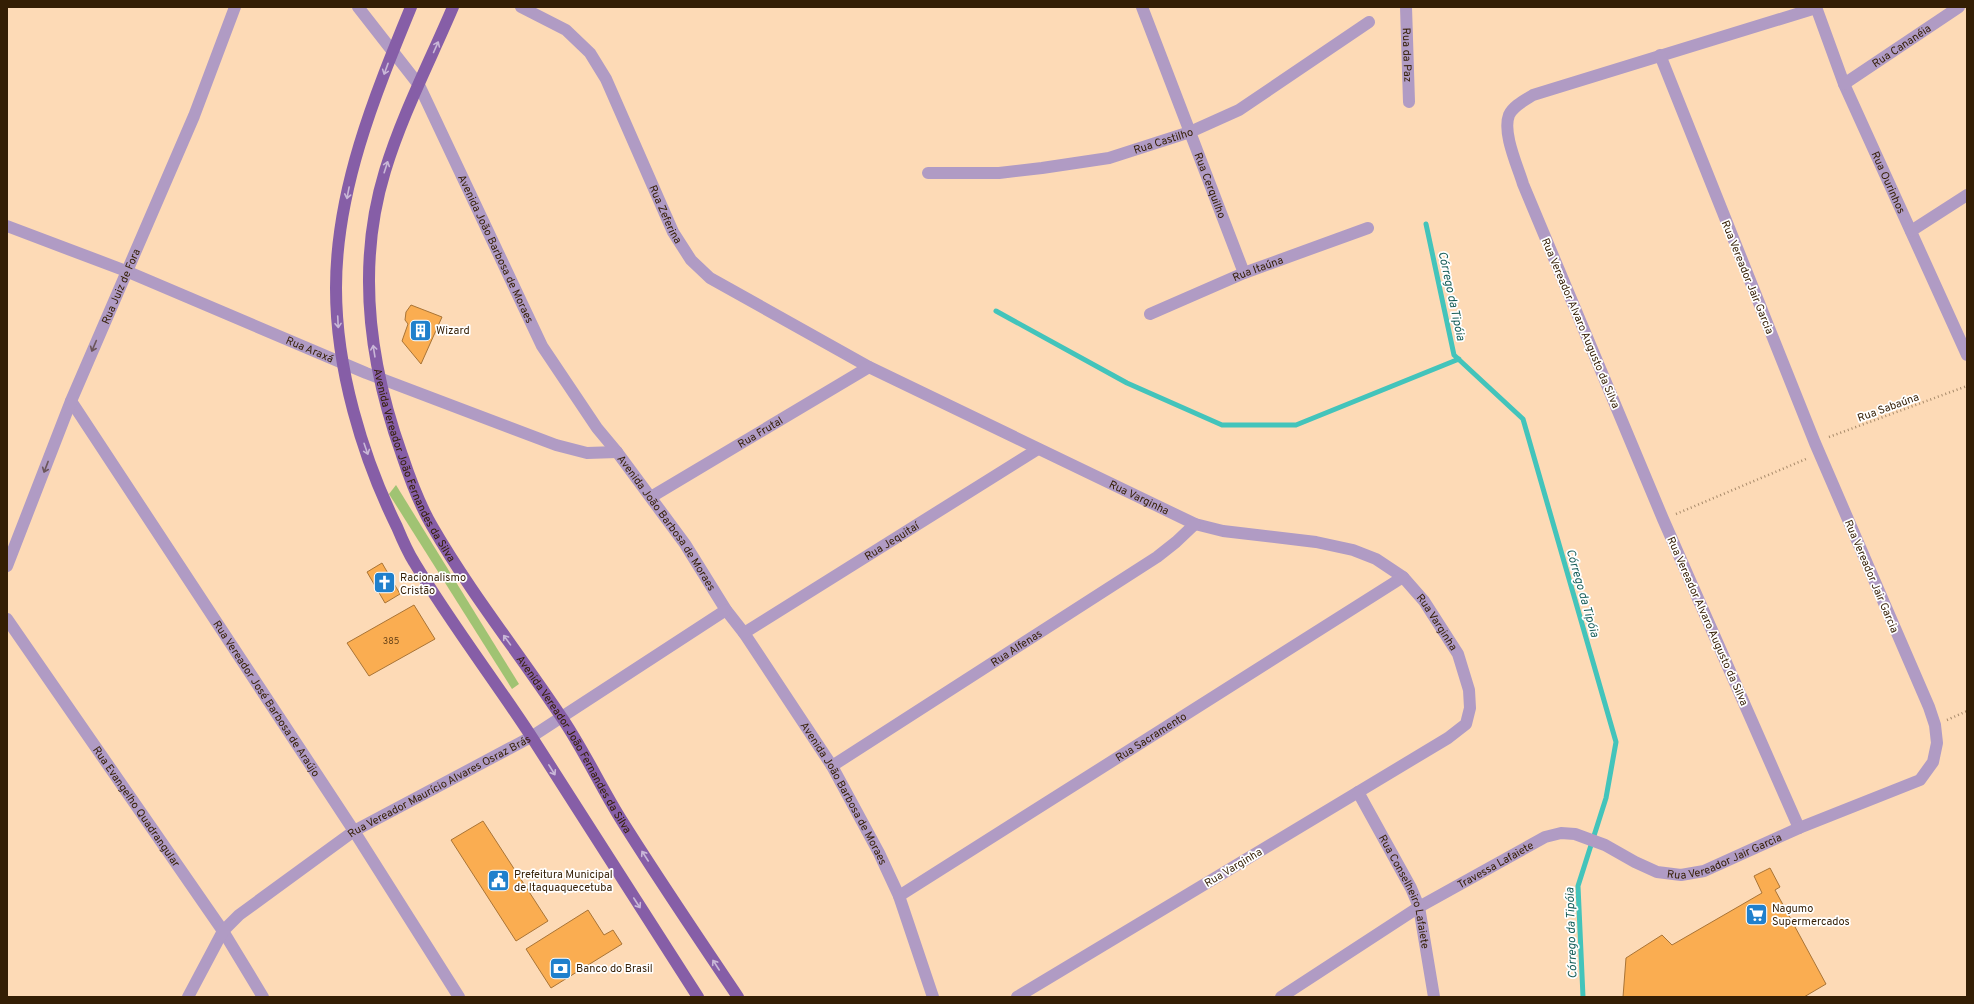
<svg xmlns="http://www.w3.org/2000/svg" width="1974" height="1004" font-family="Overpass,sans-serif">
<rect width="100%" height="100%" fill="#fddab6"/>
<!-- green -->
<path fill="#a0c373" d="M396 485 519 684 512 689 389 494Z"/>
<g fill="none" stroke-linecap="round" stroke-linejoin="round">
<!-- stream -->
<path stroke="#43c4bb" stroke-width="5" d="M1426 224 1454 355 1523 419 1616 742 1606 798 1578 886 1583 997
M996 311 1127 383 1222 425H1296L1459 359"/>
</g>
<!-- building -->
<path fill="#faad51" stroke="#a97436" d="M411 305 442 317 421 364 402 341 408 324 405 320 406 312Z
M382 563 400 594 385 603 367 572Z
M414 605 435 639 369 676 347 643Z
M483 821 548 921 516 941 451 840Z
M1770 868 1780 887 1775 890 1826 984 1804 997H1623L1626 958 1662 935 1672 945 1762 893 1754 876Z
M588 910 604 935 613 930 622 944 551 988 526 949Z"/>
<g fill="none" stroke-linecap="round" stroke-linejoin="round">
<!-- path -->
<path stroke="#a68969" stroke-width="2.5" stroke-dasharray="1 3" stroke-linecap="butt" d="M1829 437 1967 386
M1676 514 1806 459
M1947 720 1967 711"/>
<!-- minor -->
<g stroke="#b09bc4" stroke-width="12">
<path id="s1" d="M358 7 419 85 542 346 597 428 617 452 685 544 726 610 744 633 832 766 879 853 899 896 933 997"/>
<path id="s2" d="M521 7 566 30 590 53 606 79 673 232 691 260 710 278 869 367 1195 524 1223 531 1316 542 1353 550 1376 559 1403 577 1424 601 1458 654 1469 690 1470 708 1466 724 1448 738 1017 997"/>
<path id="s3" d="M1142 7 1244 273"/>
<path id="s4" d="M1406 7 1409 102"/>
<path id="s5" d="M1816 7 1844 84 1967 355"/>
<path id="s6" d="M1844 84 1959 7"/>
<path id="s7" d="M928 173H999L1042 168 1109 158 1190 132 1239 110 1369 22"/>
<path id="s8" d="M7 226 126 271 366 373 556 445 587 453 617 452"/>
<path d="M1911 231 1967 195"/>
<path id="s9" d="M1150 314 1244 273 1368 228"/>
<path id="s10" d="M71 401 354 831 459 997"/>
<path id="s11" d="M651 497 869 367"/>
<path id="s12" d="M7 566 71 401 194 116 235 7"/>
<path id="s13" d="M7 619 223 931 263 997"/>
<path id="s14" d="M744 633 1038 449"/>
<path id="s15" d="M832 766 1157 557 1176 542 1195 524"/>
<path id="s16" d="M1358 792 1411 888 1419 907 1434 997"/>
<path d="M1799 828 1663 519 1523 184C1518 167 1502 133 1509 115 1513 106 1525 100 1533 95L1816 8"/>
<path id="s17" d="M899 896 1403 577"/>
<path id="s18" d="M188 997 223 931 239 915 354 831 531 737 726 610"/>
<path id="s19" d="M1281 997 1419 907 1545 837 1561 833 1575 834 1605 845 1635 862 1657 872 1681 875 1704 871 1799 828 1920 780 1933 762 1937 743 1935 725 1929 707 1815 443 1660 55"/>
</g>
<!-- major -->
<g stroke="#865ea7" stroke-width="12">
<path d="M411 7C374 97 336 190 336 288 336 368 362 456 397 527 402 539 407 551 414 562 450 622 493 678 531 736 587 823 642 911 698 997"/>
<path id="s20" d="M453 7C430 61 402 115 385 171 356 266 369 363 402 455 410 479 419 504 432 526 470 592 518 652 560 715 583 748 600 786 622 821 659 880 699 939 738 997"/>
</g>
</g>
<!-- one-way arrows -->
<defs><path id="oneway-shaft" d="M-6 0H5M1.5-3L5.5 0L1.5 3" fill="none" stroke-width="1.6" stroke-linecap="round" stroke-linejoin="round"/></defs>
<g stroke="#c9b7d7">
<use href="#oneway-shaft" transform="translate(436 47) rotate(-66)"/>
<use href="#oneway-shaft" transform="translate(386 69) rotate(110)"/>
<use href="#oneway-shaft" transform="translate(386 167) rotate(-72)"/>
<use href="#oneway-shaft" transform="translate(348 193) rotate(101)"/>
<use href="#oneway-shaft" transform="translate(338 322) rotate(87)"/>
<use href="#oneway-shaft" transform="translate(374 351) rotate(-99)"/>
<use href="#oneway-shaft" transform="translate(366 449) rotate(71)"/>
<use href="#oneway-shaft" transform="translate(507 640) rotate(-126)"/>
<use href="#oneway-shaft" transform="translate(552 770) rotate(58)"/>
<use href="#oneway-shaft" transform="translate(645 856) rotate(-123)"/>
<use href="#oneway-shaft" transform="translate(637 903) rotate(57)"/>
<use href="#oneway-shaft" transform="translate(716 965) rotate(-123)"/>
</g>
<g stroke="#6c565a">
<use href="#oneway-shaft" transform="translate(94 346) rotate(113)"/>
<use href="#oneway-shaft" transform="translate(46 467) rotate(111)"/>
</g>
<!-- icons -->
<defs>
<symbol id="building-square" viewBox="-11 -11 22 22"><rect x="-9" y="-9" width="18" height="18" rx="4" fill="#2080cc" stroke="#fff"/><path d="M-4-6H4V6H1V3H-1V6H-4ZM-2.5-4.3h1.7v1.8h-1.7ZM.8-4.3h1.7v1.8H.8ZM-2.5-1h1.7V.8h-1.7ZM.8-1h1.7V.8H.8Z" fill="#fff"/></symbol>
<symbol id="church-square" viewBox="-11 -11 22 22"><rect x="-9" y="-9" width="18" height="18" rx="4" fill="#2080cc" stroke="#fff"/><path d="M-1.2-6h2.4v3.5h3.3v2.4h-3.3V6h-2.4V-.1h-3.3v-2.4h3.3Z" fill="#fff"/></symbol>
<symbol id="civic-square" viewBox="-11 -11 22 22"><rect x="-9" y="-9" width="18" height="18" rx="4" fill="#2080cc" stroke="#fff"/><path d="M-.6-6.5H3V-4.5H.6V-3L4-1V1h2V6H-6V1h2V-1L-.6-3ZM-1.2 2.5V6h2.4V2.5Z" fill="#fff"/></symbol>
<symbol id="supermarket-square" viewBox="-11 -11 22 22"><rect x="-9" y="-9" width="18" height="18" rx="4" fill="#2080cc" stroke="#fff"/><path d="M-6-5.5h2.5l.6 2H6L4.5 2H-2.5L-4.4-4H-6ZM-1.5 3.2a1.3 1.3 0 1 0 .1 0ZM3 3.2a1.3 1.3 0 1 0 .1 0Z" fill="#fff"/></symbol>
<symbol id="bank-square" viewBox="-11 -11 22 22"><rect x="-9" y="-9" width="18" height="18" rx="4" fill="#2080cc" stroke="#fff"/><path d="M-6-4H6V4H-6ZM0-2.3a2.3 2.3 0 1 0 0 4.6a2.3 2.3 0 1 0 0-4.6Z" fill="#fff"/></symbol>
</defs>
<g fill-rule="evenodd">
<use href="#building-square" x="408" y="318" width="25" height="25"/>
<use href="#church-square" x="372" y="570" width="25" height="25"/>
<use href="#civic-square" x="486" y="868" width="25" height="25"/>
<use href="#supermarket-square" x="1744" y="902" width="25" height="25"/>
<use href="#bank-square" x="548" y="956" width="25" height="25"/>
</g>
<g text-anchor="middle" stroke-width="3.5" stroke-linejoin="round" paint-order="stroke">
<!-- number labels -->
<g font-size="9" fill="#664217">
<text x="391" y="644">385</text>
</g>
<!-- street labels -->
<g font-size="11" fill="#341e04" stroke="#fff">
<text dy="4" stroke="none"><textPath href="#s6" startOffset="69">Rua Cananéia</textPath></text>
<text dy="4" stroke="none"><textPath href="#s4" startOffset="48">Rua da Paz</textPath></text>
<text dy="4" stroke="none"><textPath href="#s7" startOffset="239">Rua Castilho</textPath></text>
<text dy="4" stroke="none"><textPath href="#s5" startOffset="190">Rua Ourinhos</textPath></text>
<text dy="4" stroke="none"><textPath href="#s3" startOffset="191">Rua Cerquilho</textPath></text>
<text dy="4" stroke="none"><textPath href="#s2" startOffset="262">Rua Zeferina</textPath></text>
<text dy="4" stroke="none"><textPath href="#s1" startOffset="280">Avenida João Barbosa de Moraes</textPath></text>
<text dy="4" stroke="none"><textPath href="#s9" startOffset="117">Rua Itaúna</textPath></text>
<text transform="translate(1748 277) rotate(68)" y="4">Rua Vereador Jair Garcia</text>
<text dy="4" stroke="none"><textPath href="#s12" startOffset="302">Rua Juiz de Fora</textPath></text>
<text transform="translate(1581 323) rotate(67)" y="4">Rua Vereador Alvaro Augusto da Silva</text>
<text dy="4" stroke="none"><textPath href="#s8" startOffset="327">Rua Araxá</textPath></text>
<text transform="translate(1888 407) rotate(-20)" y="4">Rua Sabaúna</text>
<text dy="4" stroke="none"><textPath href="#s11" startOffset="127">Rua Frutal</textPath></text>
<text dy="4" stroke="none"><textPath href="#s20" startOffset="481">Avenida Vereador João Fernandes da Silva</textPath></text>
<text dy="4" stroke="none"><textPath href="#s2" startOffset="823">Rua Varginha</textPath></text>
<text dy="4" stroke="none"><textPath href="#s1" startOffset="604">Avenida João Barbosa de Moraes</textPath></text>
<text dy="4" stroke="none"><textPath href="#s14" startOffset="174">Rua Jequitaí</textPath></text>
<text transform="translate(1872 576) rotate(67)" y="4">Rua Vereador Jair Garcia</text>
<text transform="translate(1708 621) rotate(66)" y="4">Rua Vereador Alvaro Augusto da Silva</text>
<text dy="4" stroke="none"><textPath href="#s2" startOffset="1159">Rua Varginha</textPath></text>
<text dy="4" stroke="none"><textPath href="#s15" startOffset="219">Rua Alfenas</textPath></text>
<text dy="4" stroke="none"><textPath href="#s10" startOffset="356">Rua Vereador José Barbosa de Araújo</textPath></text>
<text dy="4" stroke="none"><textPath href="#s17" startOffset="298">Rua Sacramento</textPath></text>
<text dy="4" stroke="none"><textPath href="#s20" startOffset="805">Avenida Vereador João Fernandes da Silva</textPath></text>
<text dy="4" stroke="none"><textPath href="#s18" startOffset="336">Rua Vereador Maurício Alvares Osraz Brás</textPath></text>
<text dy="4" stroke="none"><textPath href="#s1" startOffset="928">Avenida João Barbosa de Moraes</textPath></text>
<text dy="4" stroke="none"><textPath href="#s13" startOffset="228">Rua Evangelho Quadrangular</textPath></text>
<text dy="4" stroke="none"><textPath href="#s19" startOffset="501">Rua Vereador Jair Garcia</textPath></text>
<text dy="4" stroke="none"><textPath href="#s19" startOffset="252">Travessa Lafaiete</textPath></text>
<text transform="translate(1233 867) rotate(-31)" y="4">Rua Varginha</text>
<text dy="4" stroke="none"><textPath href="#s16" startOffset="111">Rua Conselheiro Lafaiete</textPath></text>
</g>
<!-- poi labels -->
<g font-size="11" fill="#341e04" stroke="#fff" text-anchor="start">
<text x="436" y="334">Wizard</text>
<text x="400" y="581">Racionalismo<tspan x="400" dy="13">Cristão</tspan></text>
<text x="514" y="878">Prefeitura Municipal<tspan x="514" dy="13">de Itaquaquecetuba</tspan></text>
<text x="1772" y="912">Nagumo<tspan x="1772" dy="13">Supermercados</tspan></text>
<text x="576" y="972">Banco do Brasil</text>
</g>
<!-- water labels -->
<g font-size="12" font-style="italic" fill="#165d58" stroke="#fff">
<text transform="translate(1452 296) rotate(78)" y="4">Córrego da Tipóia</text>
<text transform="translate(1583 593) rotate(74)" y="4">Córrego da Tipóia</text>
<text transform="translate(1571 933) rotate(-92)" y="4">Córrego da Tipóia</text>
</g>
</g>
<!-- border -->
<rect width="1974" height="1004" fill="none" stroke="#341e04" stroke-width="16"/>
</svg>
